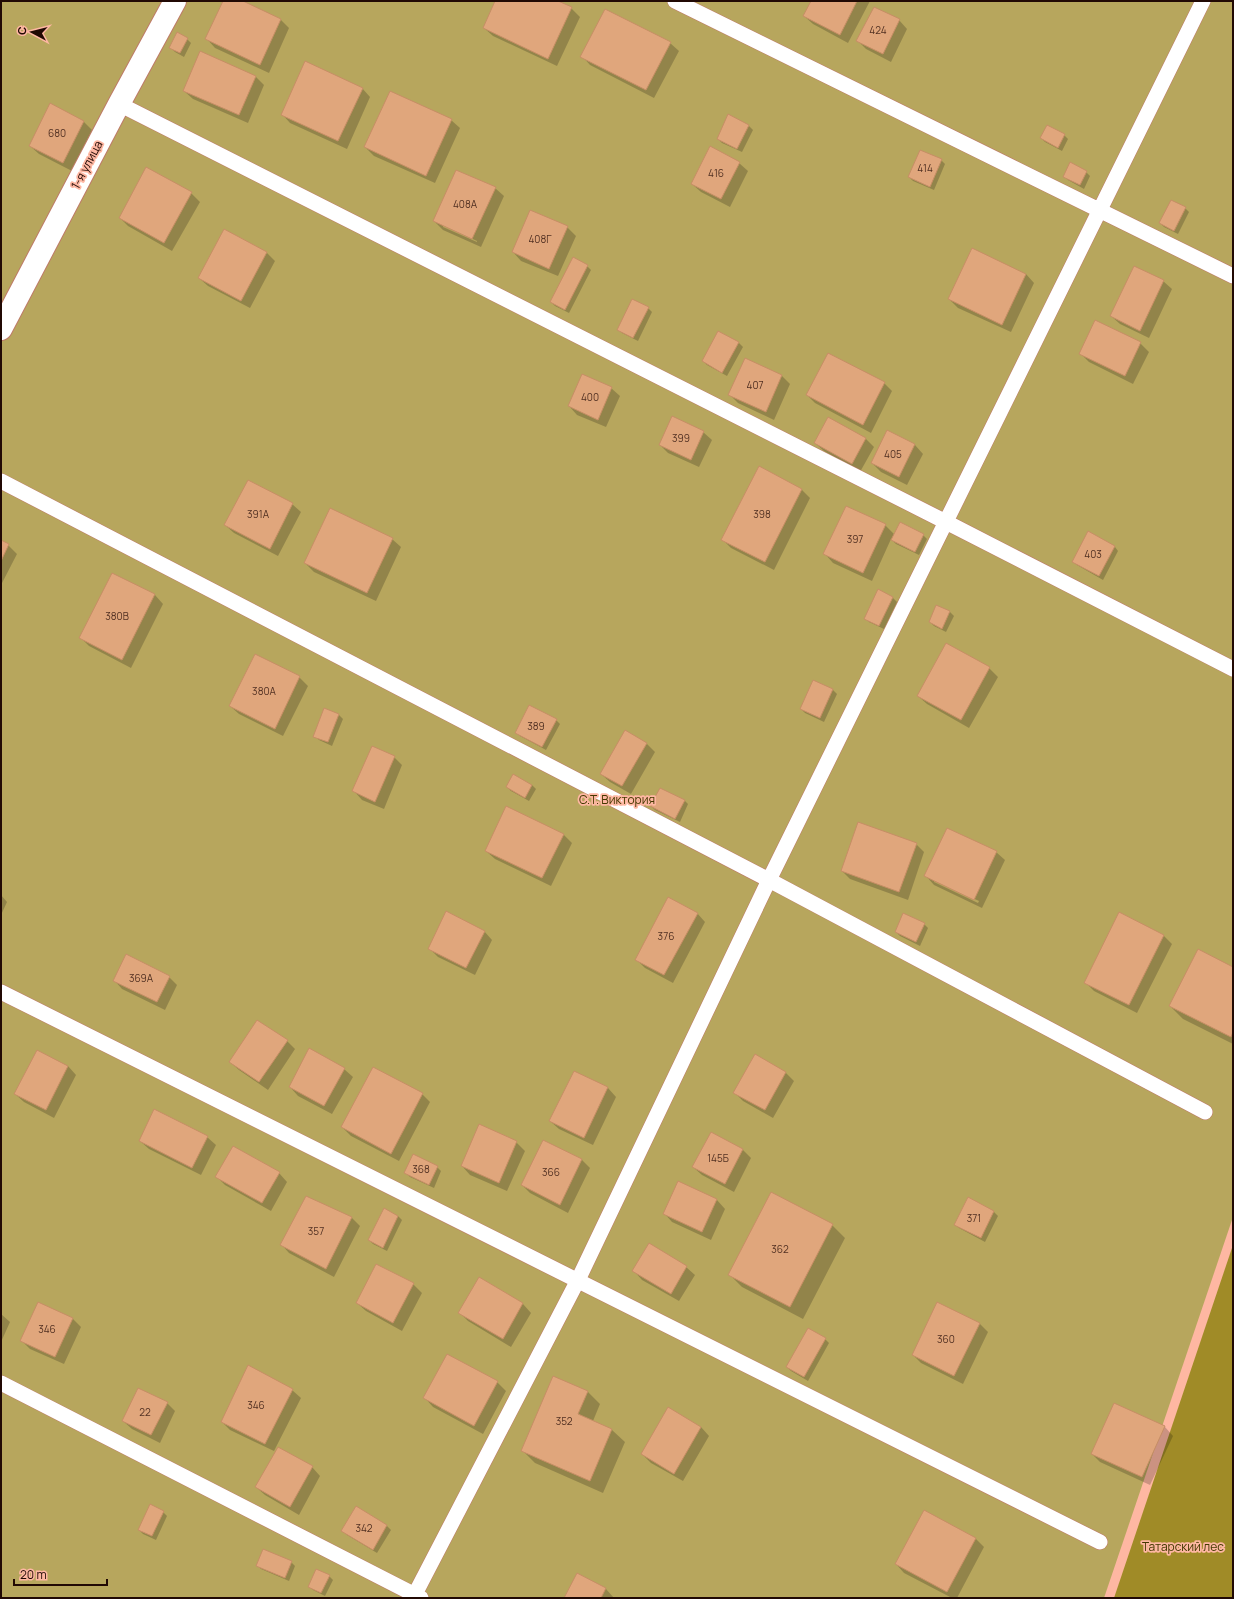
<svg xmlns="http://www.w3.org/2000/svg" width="1234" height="1599" font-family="Manrope,sans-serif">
<rect width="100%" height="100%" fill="#feb7a2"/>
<!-- green -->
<path fill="#b7a65d" d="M1 1H1233V1217L1104 1598H1Z"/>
<!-- forest -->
<path fill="#a08b27" d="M1233 1245V1598H1114Z"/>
<!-- shadow -->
<path fill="#0003" fill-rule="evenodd" d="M224 1H241L281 20 289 28 269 73 215 48 207 39Z
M497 1H556L571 8 580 17 557 66 493 36 484 28Z
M812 1H870L848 43 813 24 804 16Z
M899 20 907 29 891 62 866 49 858 41Z
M187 39 191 43 184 57 175 52 171 48Z
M670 43 679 51 654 98 590 65 582 56Z
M201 53 256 77 264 85 248 123 193 99 184 91Z
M362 88 370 97 347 149 290 123 282 114Z
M51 105 84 122 92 130 72 171 39 154 30 146Z
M451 120 460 128 435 183 374 156 365 147Z
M749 126 753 130 742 152 722 143 718 139Z
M1064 135 1068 139 1062 151 1045 142 1041 138Z
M941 160 945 164 934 190 913 181 909 177Z
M739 163 748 171 730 207 701 192 692 184Z
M1070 164 1086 172 1090 176 1084 189 1068 180 1064 176Z
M495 188 504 196 481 247 443 230 434 221ZM443 225 477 241V242L443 227Z
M191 193 200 202 172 251 128 226 120 218Z
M1185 208 1189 212 1178 234 1164 227 1160 223Z
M567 227 576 236 558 276 521 261 513 252Z
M266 252 275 261 250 308 208 286 199 278Z
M587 266 591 270 569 313 555 306 551 302Z
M1026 274 1034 283 1011 332 958 308 949 299Z
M1163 281 1172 289 1149 338 1120 324 1111 316Z
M648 308 652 312 638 341 622 333 618 329Z
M719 332 739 343 743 347 727 376 707 365 703 361Z
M1140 343 1149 352 1133 384 1089 362 1080 353Z
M745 360 782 376 790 384 774 420 738 403 730 395Z
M884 383 892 391 871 433 815 403 807 395Z
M611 388 620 396 606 427 577 415 569 406Z
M829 418 866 439 874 447 860 472 824 451 815 443Z
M703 432 712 440 699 467 668 453 660 445Z
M888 432 915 445 923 454 907 485 881 472 872 463Z
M759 468 802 490 810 498 774 570 731 548 722 539Z
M292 504 301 512 278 556 234 533 225 525Z
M885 525 895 535H923L927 539 919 555 896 544 891 539 872 581 833 563 825 554Z
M1089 533 1115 547 1118 551 1103 580 1077 565 1073 561Z
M392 539 401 547 376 601 314 572 305 563Z
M1 541 8 545 17 554 1 585Z
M112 574 155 595 163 604 131 668 89 646 81 638Z
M879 591 893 598 897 602 884 629 869 622 866 618Z
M937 606 950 612 954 616 946 632 934 626 930 622Z
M989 668 998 677 969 728 927 704 918 696Z
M299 677 308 686 283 736 239 714 230 706Z
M813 681 833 690 837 694 824 722 805 713 801 709Z
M530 706 556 720 560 724 546 750 520 736 516 732Z
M339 715 343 719 332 746 319 740 315 736Z
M625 731 647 744 655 752 631 794 610 782 601 774Z
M394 757 402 765 384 809 362 800 354 791Z
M513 775 532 785 536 789 529 801 511 791 507 787Z
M684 800 688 804 680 822 655 810 651 806Z
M563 834 572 843 551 886 495 859 486 851Z
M916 844 924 852 908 900 850 879 842 871Z
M996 852 1005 860 982 908 934 885 926 876ZM934 880 979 901 978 903 934 882Z
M1 895 7 902 1 915Z
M697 913 705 922 673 983 645 968 636 959Z
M924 924 928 928 920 946 900 936 896 932Z
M484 931 492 940 475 975 438 957 429 948Z
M1163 935 1172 944 1137 1013 1094 991 1086 983Z
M1233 968V1044L1183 1019 1170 1006Z
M169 977 177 985 165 1010 122 989 114 980Z
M287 1041 295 1049 268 1090 239 1070 230 1062Z
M37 1051 68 1066 76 1075 54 1118 24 1102 15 1094Z
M344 1069 353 1077 332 1114 298 1096 290 1087Z
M574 1072 608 1088 616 1097 593 1145 559 1129 550 1121Z
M785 1072 794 1081 773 1118 743 1101 735 1093Z
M422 1094 430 1102 399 1161 351 1136 342 1127Z
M207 1137 216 1145 201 1175 149 1149 140 1141Z
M543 1141 582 1160 590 1168 568 1213 530 1193 522 1185Z
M516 1142 525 1151 507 1191 470 1175 462 1166Z
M743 1150 751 1158 734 1192 702 1175 693 1167Z
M437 1167 441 1171 434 1188 410 1177 406 1173Z
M279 1173 287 1182 271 1211 225 1185 217 1177Z
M678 1182 717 1200 725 1209 711 1240 672 1222 664 1213Z
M306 1198 352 1218 360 1226 334 1277 289 1253 281 1244Z
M994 1212 998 1216 985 1242 959 1228 955 1225Z
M398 1216 402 1220 387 1251 373 1244 369 1240Z
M832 1225 845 1238 803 1319 742 1287 729 1274Z
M686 1267 695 1275 679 1301 642 1280 634 1271Z
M479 1279 523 1304 531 1313 511 1347 468 1321 460 1313Z
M413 1284 422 1293 402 1331 366 1311 357 1303Z
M39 1303 73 1319 81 1327 64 1364 30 1349 21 1340Z
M938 1303 980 1324 988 1332 963 1384 921 1363 913 1355Z
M1 1314 10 1322 1 1342Z
M825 1339 829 1343 808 1381 791 1371 787 1367Z
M447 1355 497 1382 506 1391 483 1434 433 1407 425 1398Z
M292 1390 301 1398 274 1451 230 1430 222 1422Z
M588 1392 600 1404 593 1421 612 1430 625 1442 603 1493 535 1463 522 1450Z
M167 1403 175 1411 160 1443 132 1429 123 1421Z
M1115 1404 1165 1427 1173 1436 1150 1485 1100 1462 1092 1454Z
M701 1427 709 1436 683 1481 651 1463 642 1454Z
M312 1467 320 1476 299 1515 265 1495 256 1487Z
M925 1511 976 1539 984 1547 957 1598H952L904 1573 896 1564Z
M163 1512 167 1516 156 1540 143 1534 139 1530Z
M387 1526 391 1530 377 1553 347 1535 343 1531Z
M291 1562 295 1566 289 1581 261 1569 257 1565Z
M578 1574 606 1589 614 1598H565Z
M329 1576 333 1580 325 1596 313 1590 309 1586Z"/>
<!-- building -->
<path fill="#e0a67c" stroke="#c68e65" d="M223 1H243L281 19 260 65 205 39Z
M495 1H558L572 7 548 59 483 28Z
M811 1H857L840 35 803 16Z
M874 7 900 19 883 54 856 41Z
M605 9 671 42 646 90 580 57Z
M177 32 188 38 180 53 169 48Z
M200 51 256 76 239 115 183 91Z
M305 61 363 88 338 141 281 115Z
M390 91 452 119 426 176 364 147Z
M50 103 84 121 63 163 29 146Z
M728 114 749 125 737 149 717 139Z
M1047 125 1065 134 1058 148 1040 138Z
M710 146 740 162 721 199 691 184Z
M920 150 942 159 930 187 908 177Z
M1070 162 1087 171 1080 185 1063 177Z
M146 167 192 192 164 243 119 218Z
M456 170 496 187 472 239 433 221Z
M1171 200 1186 207 1174 231 1159 223Z
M530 210 568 226 549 269 512 252Z
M224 229 267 252 241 301 198 278Z
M972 248 1026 274 1002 325 948 299Z
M573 257 588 265 565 310 550 302Z
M1134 266 1164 280 1140 331 1110 316Z
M632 299 649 307 633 338 617 330Z
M1095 320 1141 342 1125 376 1079 354Z
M718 331 739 342 722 373 702 361Z
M828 353 885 382 863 425 806 395Z
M745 358 782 375 766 412 728 395Z
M582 374 612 387 598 420 568 406Z
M672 416 704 431 691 460 659 445Z
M828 417 866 438 852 464 814 443Z
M887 430 915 444 899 477 871 463Z
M759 466 802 489 765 562 721 540Z
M248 480 293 503 270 549 224 525Z
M846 506 886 524 863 573 823 554Z
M330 508 393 538 367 593 304 563Z
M900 522 924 534 915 552 891 540Z
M1088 531 1115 546 1099 576 1072 562Z
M1 540 9 544 1 561Z
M112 573 155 594 122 660 79 638Z
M878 589 893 597 879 626 864 619Z
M936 605 950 611 942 629 929 622Z
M946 643 990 667 961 720 917 696Z
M255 654 300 676 275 729 229 706Z
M813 680 833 689 820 718 800 709Z
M529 705 557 719 542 747 515 733Z
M324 708 339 714 328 742 313 737Z
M625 730 647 743 622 786 600 774Z
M372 746 395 756 375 802 352 791Z
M513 774 532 785 525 798 506 787Z
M660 788 685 800 675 819 650 806Z
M506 806 564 834 542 878 485 851Z
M858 822 917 843 899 892 841 871Z
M947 828 997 851 974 900 924 876Z
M668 897 698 913 664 975 635 960Z
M446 911 485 931 466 968 428 949Z
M1119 912 1164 935 1129 1005 1084 983Z
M903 913 925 923 916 942 895 932Z
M1198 949 1233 967V1032L1231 1037 1169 1006Z
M126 954 170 976 157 1002 113 981Z
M257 1020 288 1040 259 1082 229 1062Z
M309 1048 345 1068 324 1106 289 1087Z
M37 1050 68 1066 46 1110 14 1094Z
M755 1054 786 1072 765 1110 733 1093Z
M373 1067 423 1093 391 1154 341 1127Z
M574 1071 608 1087 584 1138 549 1121Z
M154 1109 208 1136 192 1168 139 1141Z
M479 1124 517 1141 499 1183 461 1166Z
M711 1132 743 1149 725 1184 692 1167Z
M543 1140 582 1159 560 1205 521 1185Z
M233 1146 280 1172 262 1203 215 1177Z
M413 1154 438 1166 429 1185 404 1173Z
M678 1181 717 1199 702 1232 663 1214Z
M771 1192 833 1224 790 1307 728 1275Z
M306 1196 352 1217 326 1269 280 1245Z
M968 1197 994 1211 981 1238 954 1225Z
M384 1208 398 1216 383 1248 368 1240Z
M649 1243 687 1266 671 1294 632 1271Z
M376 1264 414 1283 393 1323 356 1303Z
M479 1277 523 1303 503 1339 458 1313Z
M38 1302 73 1318 55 1357 20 1341Z
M937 1302 980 1323 954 1376 912 1355Z
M808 1328 826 1338 804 1377 786 1367Z
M447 1354 498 1381 474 1426 423 1398Z
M248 1365 293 1389 265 1444 221 1422Z
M553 1376 588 1391 578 1414 612 1429 590 1481 521 1451Z
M138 1388 168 1402 151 1435 122 1421Z
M1114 1403 1165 1426 1142 1477 1091 1454Z
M668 1407 701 1427 674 1474 641 1454Z
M278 1447 313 1466 290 1507 255 1487Z
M150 1504 164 1511 152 1536 138 1530Z
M356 1506 387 1525 373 1550 341 1531Z
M924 1510 976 1538 947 1592 895 1564Z
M263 1549 292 1561 285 1578 256 1566Z
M316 1569 330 1575 321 1593 308 1587Z
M577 1573 606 1588 601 1598H564Z"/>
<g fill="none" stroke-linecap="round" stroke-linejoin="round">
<defs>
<path id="service" d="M675 1 1233 276
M119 104 946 522 1233 669
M1 481 769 880 1205 1112
M1 992 1100 1542
M1 1383 421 1598
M413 1598 578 1280 769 880 1203 1"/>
<path id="minor" d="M1 329 119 104 175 1"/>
</defs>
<!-- service casing -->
<use href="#service" stroke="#be7b68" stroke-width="16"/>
<!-- minor casing -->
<use href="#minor" stroke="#be7b68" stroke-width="24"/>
<!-- service -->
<use href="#service" stroke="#fff" stroke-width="15"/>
<!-- minor -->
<use href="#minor" stroke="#fff" stroke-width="22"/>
</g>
<g text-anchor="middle" stroke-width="3.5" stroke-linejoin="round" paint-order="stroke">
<!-- number labels -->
<g font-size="10" fill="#513022">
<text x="878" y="34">424</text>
<text x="57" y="137">680</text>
<text x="925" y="172">414</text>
<text x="716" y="177">416</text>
<text x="465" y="208">408А</text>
<text x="540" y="243">408Г</text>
<text x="755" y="389">407</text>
<text x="590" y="401">400</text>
<text x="681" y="442">399</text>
<text x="893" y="458">405</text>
<text x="258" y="518">391А</text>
<text x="762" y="518">398</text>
<text x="855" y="543">397</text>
<text x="1093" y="558">403</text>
<text x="117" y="620">380В</text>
<text x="264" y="695">380А</text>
<text x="536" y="730">389</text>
<text x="666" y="940">376</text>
<text x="141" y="982">369А</text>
<text x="718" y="1162">145Б</text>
<text x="421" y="1173">368</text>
<text x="551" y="1176">366</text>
<text x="974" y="1222">371</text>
<text x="316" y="1235">357</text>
<text x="780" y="1253">362</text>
<text x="47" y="1333">346</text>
<text x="946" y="1343">360</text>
<text x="256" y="1409">346</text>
<text x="145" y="1416">22</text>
<text x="564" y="1425">352</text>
<text x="364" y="1532">342</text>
</g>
<!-- street labels -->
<g font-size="12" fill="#210904" stroke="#feb7a2">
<text transform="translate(87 165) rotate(-62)" y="4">1-я улица</text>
</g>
<!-- park labels -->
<g font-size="12" fill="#443900" stroke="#feb7a2">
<text x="617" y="804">С.Т. Виктория</text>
<text x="1183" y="1551">Татарский лес</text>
</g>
</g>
<!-- border -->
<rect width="1234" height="1599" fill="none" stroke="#210904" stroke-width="4"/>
<!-- north arrow -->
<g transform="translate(32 32) rotate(277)" stroke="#feb7a2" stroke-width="3" paint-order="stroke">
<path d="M0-3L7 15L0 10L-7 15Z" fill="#210904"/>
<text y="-6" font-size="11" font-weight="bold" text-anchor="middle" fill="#210904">С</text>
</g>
<!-- scale -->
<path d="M14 1579v6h93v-6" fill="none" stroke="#210904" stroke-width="2"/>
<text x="20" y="1579" font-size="12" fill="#210904" stroke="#feb7a2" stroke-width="3" paint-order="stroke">20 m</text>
</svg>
